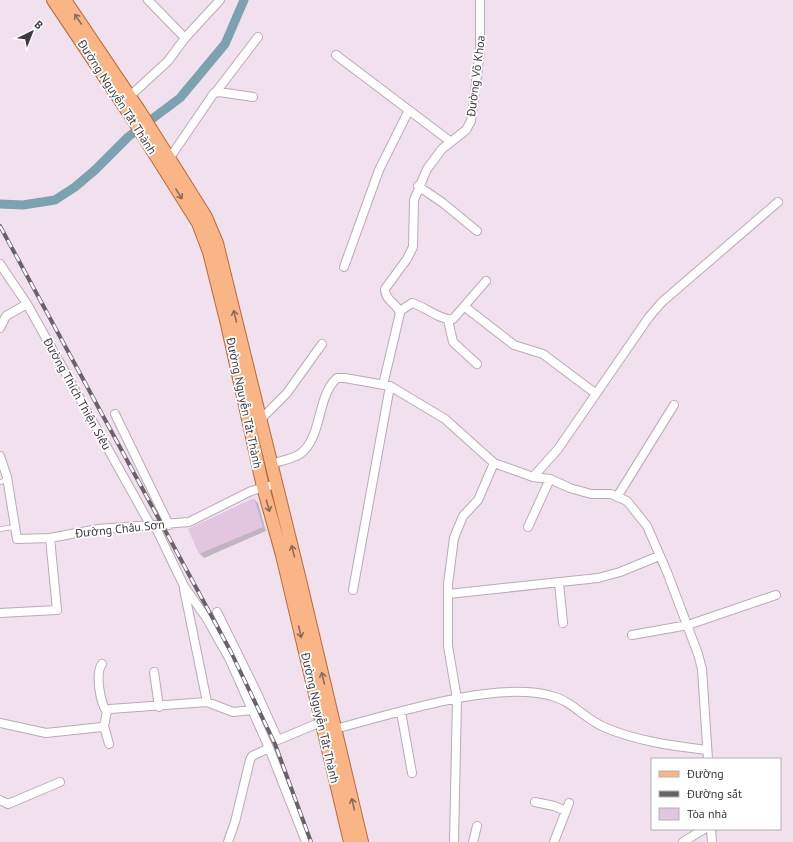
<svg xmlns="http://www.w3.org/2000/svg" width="793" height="842" font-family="'PT Sans',sans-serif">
<rect width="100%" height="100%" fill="#f1e1ef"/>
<!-- shadow -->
<path fill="#0003" d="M254 499 258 503 266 531 204 558 200 554 190 529Z"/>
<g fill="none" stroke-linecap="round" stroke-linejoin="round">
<!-- canal -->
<path stroke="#7ba2ae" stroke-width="9" d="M0 204 23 205 55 200 75 187 95 170 128 137 180 98 225 44 244 0"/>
</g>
<!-- building -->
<path fill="#e2c6df" d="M254 498 263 527 199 554 188 529Z"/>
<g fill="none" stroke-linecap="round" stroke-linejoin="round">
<defs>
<path id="service" d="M0 482 7 480
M0 529 15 527"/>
<path id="minor" d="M148 0 185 38
M336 55 451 142
M216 92 258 37
M130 96 168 61 185 38 220 0
M169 159 214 93 219 92 253 97
M418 186 443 203 477 231
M0 264 27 304 151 526
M344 267 379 170 409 110
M465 307 514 345 543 354 595 393
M400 311 412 303C424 306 443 322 453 319L486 281
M448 320 453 342 477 364
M0 328 6 316 27 304
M383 385 400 313C397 303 385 301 385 289L407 259 413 247 414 200 427 169 442 149 466 130 471 121 480 52V0
M115 414 169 525
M260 420 287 393 322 344
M0 456 7 477 17 539 50 538 98 529 189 522 251 491 276 484
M271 464C279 461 293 459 300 454 323 437 316 397 337 378H345L390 386 445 419 494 463 533 477 550 479 570 488 591 494H611L627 501 647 526 667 572 698 654 702 669 708 759
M533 477 558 449 649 317 662 302 778 202
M617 497 674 405
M155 526 184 586 207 619 229 658 269 748 306 842
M528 527 550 479
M559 583 563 623
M184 589 207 702
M353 590 390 386
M448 594 598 578 620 572 659 556
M217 612 256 691 278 740 321 722
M0 613 57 610 50 538
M632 635 688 625 776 595
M102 664C95 673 100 703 107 712
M154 672 159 707
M401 712 412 773
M0 723 46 733 102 727C108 723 103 713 110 709L207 702 233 712 253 710
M104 726 109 744
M335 729C393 714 495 680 552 696 572 701 585 719 604 727 636 741 673 746 707 750
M0 800 8 804 60 782
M535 802 554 806 566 811
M711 829 712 842
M228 842 235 822 250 760 252 756 269 748
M454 842 457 699 448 646V584L454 538 463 516 478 500 494 463
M473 842 477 826
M554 842 569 803
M683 842 704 829"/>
<path id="primary" d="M53 0 132 118 198 223 209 252 227 324 263 487 282 555 350 842
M65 0 139 110 206 217 217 243 300 580 362 842"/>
</defs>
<!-- service casing -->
<use href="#service" stroke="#b9aab7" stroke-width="5.5"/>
<!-- minor casing -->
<use href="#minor" stroke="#b9aab7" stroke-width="10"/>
<!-- primary casing -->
<use href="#primary" stroke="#b66a3a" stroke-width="14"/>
<!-- service -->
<use href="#service" stroke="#fff" stroke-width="4"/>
<!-- minor -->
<use href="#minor" stroke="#fff" stroke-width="8"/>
<!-- primary -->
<use href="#primary" stroke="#fab586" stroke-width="12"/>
<defs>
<path id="rail" d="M0 226 231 652 275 744 311 842"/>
</defs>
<!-- rail casing -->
<use href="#rail" stroke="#6a626a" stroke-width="4"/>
<!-- rail -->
<use href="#rail" stroke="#fff" stroke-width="2.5" stroke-dasharray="8" stroke-linecap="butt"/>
</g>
<!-- one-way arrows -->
<defs><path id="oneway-shaft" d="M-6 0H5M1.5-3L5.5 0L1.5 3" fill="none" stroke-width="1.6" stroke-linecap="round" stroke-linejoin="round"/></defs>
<g stroke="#8a6b5c">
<use href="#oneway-shaft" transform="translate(78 19) rotate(-124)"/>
<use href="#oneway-shaft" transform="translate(179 194) rotate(58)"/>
<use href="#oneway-shaft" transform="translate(235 316) rotate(-104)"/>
<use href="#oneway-shaft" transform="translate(268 506) rotate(74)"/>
<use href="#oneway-shaft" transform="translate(293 551) rotate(-104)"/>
<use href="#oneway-shaft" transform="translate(300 632) rotate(77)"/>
<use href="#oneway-shaft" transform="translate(323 678) rotate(-103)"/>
<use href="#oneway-shaft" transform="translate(353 804) rotate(-103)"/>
</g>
<g text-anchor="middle" stroke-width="3.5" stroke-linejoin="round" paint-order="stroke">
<!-- street labels -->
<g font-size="12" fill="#403a40" stroke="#fff">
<text transform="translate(476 76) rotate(-83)" y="4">Đường Võ Khoa</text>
<text transform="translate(117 97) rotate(57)" y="4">Đường Nguyễn Tất Thành</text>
<text transform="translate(77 394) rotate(61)" y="4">Đường Thích Thiện Siêu</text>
<text transform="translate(244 403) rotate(78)" y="4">Đường Nguyễn Tất Thành</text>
<text transform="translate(120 529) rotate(-6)" y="4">Đường Châu Sơn</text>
<text transform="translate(320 718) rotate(77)" y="4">Đường Nguyễn Tất Thành</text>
</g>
</g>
<!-- legend -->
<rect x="651" y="758" width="130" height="72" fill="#ffffff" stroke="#b3b0b3"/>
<rect x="659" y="771" width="20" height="6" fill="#fab586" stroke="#b3b0b3"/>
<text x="687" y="778" font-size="12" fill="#403a40">Đường</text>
<rect x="659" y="791" width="20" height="6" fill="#6a626a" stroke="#b3b0b3"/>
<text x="687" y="798" font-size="12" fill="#403a40">Đường sắt</text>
<rect x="659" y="808" width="20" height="12" fill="#e2c6df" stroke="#b3b0b3"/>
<text x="687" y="818" font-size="12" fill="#403a40">Tòa nhà</text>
<!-- north arrow -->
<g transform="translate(32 32) rotate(43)" stroke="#ffffff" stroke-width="3" paint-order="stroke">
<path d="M0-3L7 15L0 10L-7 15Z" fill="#403a40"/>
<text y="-6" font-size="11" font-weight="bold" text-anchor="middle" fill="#403a40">B</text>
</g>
</svg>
